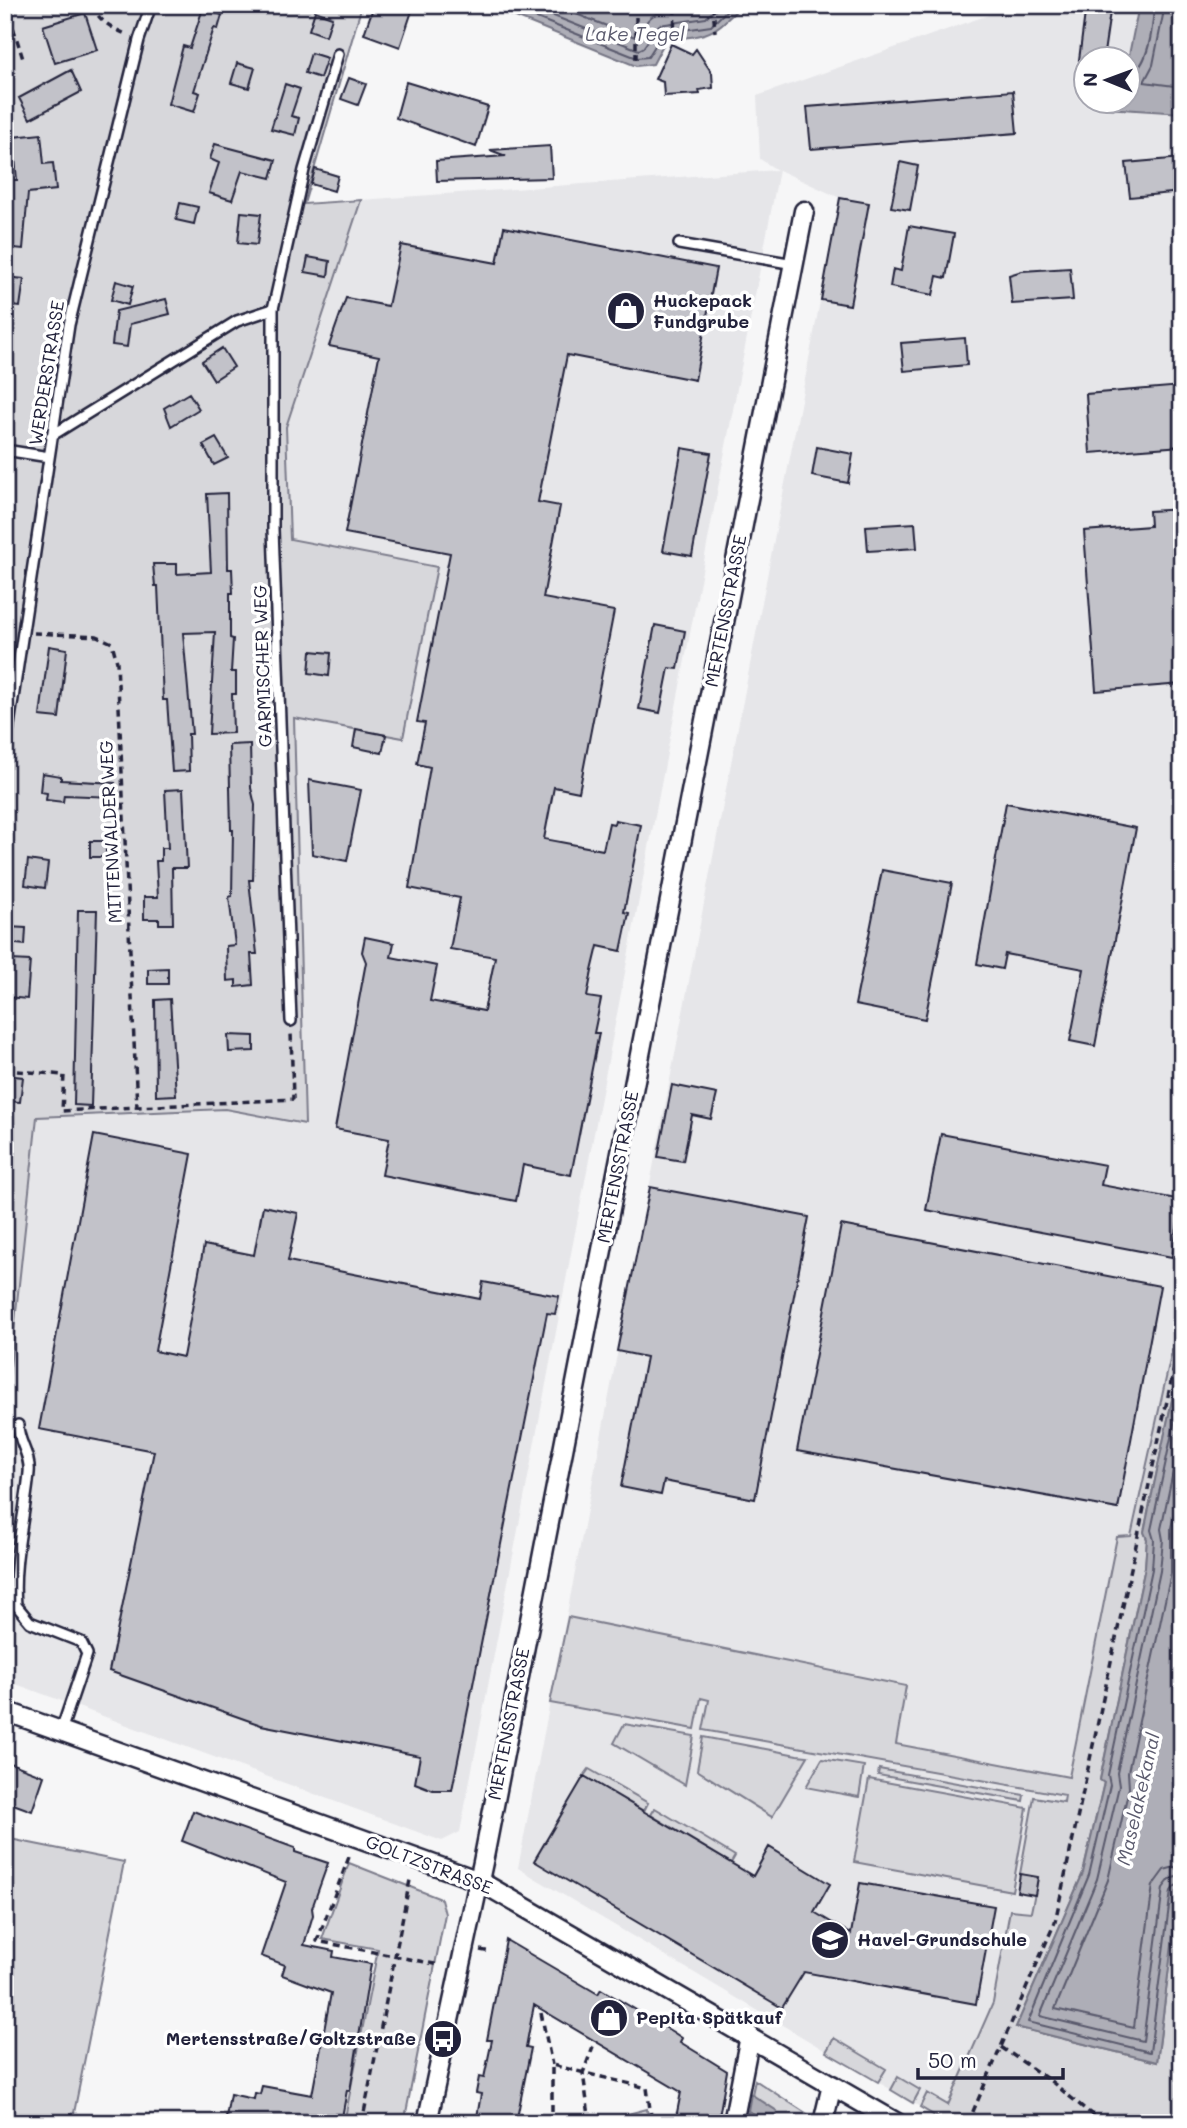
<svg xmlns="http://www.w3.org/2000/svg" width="1187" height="2128" font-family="Mali,sans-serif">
<rect width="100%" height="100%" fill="#f6f6f7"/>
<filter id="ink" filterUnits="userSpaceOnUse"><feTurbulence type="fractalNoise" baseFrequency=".0143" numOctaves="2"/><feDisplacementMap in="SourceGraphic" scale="14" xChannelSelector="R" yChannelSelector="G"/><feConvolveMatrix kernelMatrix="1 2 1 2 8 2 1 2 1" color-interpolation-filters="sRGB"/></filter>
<g filter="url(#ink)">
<!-- built -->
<path fill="#e6e6e9" d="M1017 5H1139L1128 60H1086V102H1106V108L1182 113V1222L1175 1255 1182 1257V1306L1131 1537 1117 1538 1049 1878 942 2120 518 1868 840 198 779 170 460 1832 442 1841 5 1680V1414L37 1116 225 1109 305 1123 294 718 403 738 437 568 290 539 286 427 361 200 777 170 760 159 757 96Z
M1182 1935V2123H1177L1178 2074Z"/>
<!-- green -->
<path fill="#d7d7db" stroke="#7c7c8b" stroke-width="2" d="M5 5H362L304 204 361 200 286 427 290 539 437 567 403 738 294 718 305 1124 225 1109 37 1117 5 1414Z
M1182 1306V1353L1144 1532 1147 1539 1145 1567 1100 1779 1104 1782 1083 1873 1016 2027 1157 2062 1182 1865 1177 2123H947L920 2107 927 2093 948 2105 993 2003 1010 1910 1031 1912 1038 1878 1020 1874 1034 1797 1064 1802 1065 1795 703 1730 709 1700 701 1698 695 1729 550 1703 568 1617 906 1686 896 1744 1069 1777 1117 1537 1131 1536Z
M624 1724 694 1736 685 1785 614 1743Z
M703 1737 797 1755 808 1756 772 1817 697 1770Z
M822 1759 864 1766 859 1797 806 1787Z
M589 1769 648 1803 644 1811 584 1776Z
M879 1769 1024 1795 1023 1801 878 1775Z
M869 1779 1027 1808 1012 1891 854 1862Z
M655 1808 735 1856 731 1863 651 1815Z
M5 1838 124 1862 72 2123H5Z
M349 1863 441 1899 445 1914 404 2123H344L378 1949 322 1939Z
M834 2038 886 2069 878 2082 826 2052Z
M898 2077 920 2090 913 2103 891 2090Z
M755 2080 812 2117 811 2123H746Z
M647 2109 649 2123H593Z"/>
<!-- water -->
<path fill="#aeaeb7" stroke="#767685" stroke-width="2" d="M486 5H742C711 36 709 36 666 39L653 64 636 66Z
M1139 5H1182V113L1106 108V102H1128V60Z
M1182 1353V1865L1157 2062 1016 2027 1083 1873 1104 1783 1100 1780 1145 1567 1147 1539 1144 1532Z
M751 2094 777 2111 773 2123 748 2111Z"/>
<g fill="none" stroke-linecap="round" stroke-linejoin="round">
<!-- shore -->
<path stroke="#5a5a6d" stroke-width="2" d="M504 5 637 58 648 57 663 33 711 26 732 5
M526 5 639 50 643 48 659 25 706 18 720 5
M553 5 635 37C642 30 645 20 654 15 670 7 691 17 705 5
M1165 5 1153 65 1144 82 1182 87
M1128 75C1149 70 1153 25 1154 5
M1182 1387 1151 1530 1154 1540 1152 1569 1108 1775 1110 1785 1089 1875 1028 2022 1150 2052 1171 1891 1175 1886 1182 1884
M1182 1429 1161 1529 1163 1540 1160 1571 1117 1773 1119 1786 1097 1879 1040 2016 1143 2041 1163 1888 1170 1879 1182 1875
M1182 1480 1171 1528V1573L1128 1772 1129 1788 1108 1880 1055 2009 1134 2027 1153 1885 1164 1870 1182 1865"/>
</g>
<!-- building -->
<path fill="#c2c2c9" stroke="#22223b" stroke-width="2" d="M374 5H414L400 47 364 34Z
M1086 5H1111L1103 60H1079Z
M203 8 222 15 218 29 214 28 194 91 200 93 194 112 168 104 183 46 190 48Z
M315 11 332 17 326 36 309 30Z
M85 13 97 50 55 63 43 26Z
M671 44 692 54 696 49 712 73 713 88 699 90 700 94 664 96 663 82 655 79Z
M311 53 327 58 320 78 305 73Z
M237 63 255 68 249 88 231 83Z
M71 70 81 92 30 119 19 98Z
M349 78 366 84 358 105 341 99Z
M406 82 488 107 476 147 396 118Z
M285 84 300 89 291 116 299 118 295 135 271 129Z
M1013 91 1017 133 811 149 807 107Z
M41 134 44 164 53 163 56 190 28 193 23 249 5 247V180H17L13 137Z
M215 144 276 160 271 178 242 171 232 200 209 193 219 163 210 159Z
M550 146 552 178 437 181 436 161 506 156 490 150Z
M1182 158V192L1130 197 1126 163Z
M900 162 918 166 910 210 891 207Z
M315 169 338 176 334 191 311 184Z
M840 198 869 203 850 305 821 300Z
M180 203 198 207 194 224 176 220Z
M241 212 261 214 257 245 238 243Z
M909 226 954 234 946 278 937 276 933 295 890 287 893 269 901 271Z
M504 227 716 268 695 380 567 355 538 502 560 506 543 598 614 611 579 792 554 787 544 839 603 850 609 823 614 824 615 820 641 825 624 912 629 913 621 951 598 946 592 971 587 997 601 999 594 1033H599L571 1175 523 1165 516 1201 382 1175 389 1139 335 1129 366 962 362 952 365 937 394 943 391 957 437 966 430 1001 484 1011 495 957 450 949 460 898 409 888 430 767 417 764 425 723 417 722 450 553 345 533 379 356 329 346 346 298 388 306 401 245 497 263Z
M308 257 330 261 328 276 305 272Z
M1070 268 1073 300 1012 304 1009 275 1022 271Z
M5 277 24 279 20 307 5 305Z
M116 281 133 286 128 305 111 300Z
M166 299 170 314 130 324 127 347 112 345 116 311Z
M965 338 967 365 904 371 901 343Z
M222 348 234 367 214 380 202 361Z
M1182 386V446L1090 453 1086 394Z
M189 393 199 409 171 426 164 408Z
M216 438 228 458 214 465 203 445Z
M817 447 853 454 848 483 812 476Z
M682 448 711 453 692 556 663 551Z
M227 493 228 569H232L233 593H230V638L233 639 231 672H236V694H232L233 733 209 734 215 632 183 633 192 734H188L189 771 172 772 167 700H163L158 586H155L153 564H177V574L211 572 207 494Z
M1182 509V684L1096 691 1084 531 1150 526 1149 511Z
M915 523 917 548 868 551 866 526Z
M655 625 685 631 678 669 669 668 660 713 639 709Z
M49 646 67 649 59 718 40 716Z
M311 651 331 653 329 676 309 673Z
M356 729 386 735 382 753 353 747Z
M250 744 251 788 255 805 253 880H249L257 954H251L253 985 236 987V980L227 981 226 946 235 945 229 897 232 896 233 830H231L229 745Z
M42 773 61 776V780L115 783 114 797 64 795 63 802 46 800 47 793 40 792Z
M309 780 361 790 347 861 312 854Z
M183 789 187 868H172L173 924H159V919H144V897H158L156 861H161V848H168L165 790Z
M1006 803 1136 828 1095 1046 1070 1041 1084 969 1005 954 1002 969 977 964Z
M90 841H106V857H90Z
M28 860 48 863 45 888 25 885Z
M882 870 952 883 925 1019 855 1005Z
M78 910H97L91 1106 74 1105Z
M8 927 26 928 25 945 7 943Z
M11 960 30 961 27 999 7 997Z
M168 968V984H148V969Z
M170 999 176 1095 156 1096 155 1000Z
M228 1035 254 1036V1051L229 1052Z
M5 1075 23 1077 20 1102 5 1101Z
M672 1085 717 1094 711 1119 692 1115 683 1161 658 1157Z
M941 1134 1105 1165 1101 1185 1182 1200 1172 1257 926 1210Z
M94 1135 192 1154 155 1351 183 1357 204 1245 254 1255 263 1206 298 1213 288 1261 480 1299 483 1282 559 1296 555 1314 547 1313 452 1790H433L415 1783 420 1756 261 1725 109 1671 154 1451 39 1429Z
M650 1187 809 1217 755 1499 664 1481 661 1495 621 1487 646 1357 617 1351Z
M841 1225 1160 1286 1118 1509 797 1451Z
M5 1761 44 1776 32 1811 5 1801Z
M584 1776 753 1876 769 1847 830 1884 814 1912 851 1934 860 1883 994 1906 976 2004 804 1972 782 2008 534 1861Z
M193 1811 295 1848V1852L328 1863 312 1908 313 1915 304 1945 334 1951 333 1957 371 1964 350 2091 347 2090 341 2123H277L260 2119 259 2123H225L230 2094 254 2099 255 2093 260 2094 262 2086 312 2095 331 1993 282 1975 285 1965 261 1956 286 1882 182 1841Z
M1020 1874 1038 1877 1035 1895 1017 1892Z
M506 1940 598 1994 601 1989 673 2032 682 2038 680 2042 727 2071 718 2123H675L681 2092 534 2005 526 2047 531 2048 516 2123H476L481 2094 476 2093 479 2077 484 2078 492 2040H487Z"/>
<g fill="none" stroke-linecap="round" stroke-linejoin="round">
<defs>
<path id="lane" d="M679 244 794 264
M273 309V529L291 1021
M51 436 237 321 273 309 304 170 338 54
M5 450 49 457
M5 752 69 325 139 40 151 5
M18 1425C18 1442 31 1455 29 1473 25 1517 12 1561 16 1605L30 1622 81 1642 87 1654 61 1731"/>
<path id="street" d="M5 1711 479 1881 897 2123
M427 2123 483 1862 804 211
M733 2123 750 2036
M823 2123 832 2085"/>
</defs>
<!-- lane casing -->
<use href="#lane" stroke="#22223b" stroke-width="14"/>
<!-- street casing -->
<use href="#street" stroke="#22223b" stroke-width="23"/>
<!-- path -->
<path stroke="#22223b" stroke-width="3.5" stroke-dasharray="7 5" stroke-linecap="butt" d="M6 5 24 62
M93 5C97 21 114 29 128 35
M636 5V66
M713 5 715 32
M674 38 675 5
M34 633 97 636 112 643 117 662 137 1108
M5 1070 64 1075 62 1111 293 1099 291 1032
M349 1857 317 1941 440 1965
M480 1950 491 1952
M541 2013 552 2065
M1001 2047 1052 2082 1102 2123
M362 2123 410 1880
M552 2123V2065L647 2088 652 2123
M590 2123 583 2073 595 2041
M968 2123 1055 1922 1182 1331"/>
<!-- lane -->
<use href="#lane" stroke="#fff" stroke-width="9"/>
<!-- street -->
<use href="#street" stroke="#fff" stroke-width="18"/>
</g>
</g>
<!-- icons -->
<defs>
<symbol id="shop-disc" viewBox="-11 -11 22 22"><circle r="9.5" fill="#22223b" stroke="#fff"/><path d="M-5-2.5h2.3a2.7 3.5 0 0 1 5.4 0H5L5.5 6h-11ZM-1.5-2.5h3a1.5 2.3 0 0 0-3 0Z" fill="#fff"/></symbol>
<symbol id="school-disc" viewBox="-11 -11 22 22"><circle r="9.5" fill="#22223b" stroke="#fff"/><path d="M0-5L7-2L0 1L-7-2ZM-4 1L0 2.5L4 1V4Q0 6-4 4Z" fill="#fff"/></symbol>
<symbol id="bus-disc" viewBox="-11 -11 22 22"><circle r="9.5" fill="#22223b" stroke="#fff"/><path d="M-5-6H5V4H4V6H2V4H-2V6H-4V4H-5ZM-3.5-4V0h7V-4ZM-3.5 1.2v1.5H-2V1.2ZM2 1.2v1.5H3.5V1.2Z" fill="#fff"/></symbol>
</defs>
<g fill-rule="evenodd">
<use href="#shop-disc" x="604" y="289" width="44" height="44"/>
<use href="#school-disc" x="808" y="1918" width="44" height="44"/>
<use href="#shop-disc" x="587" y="1996" width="44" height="44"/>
<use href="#bus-disc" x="421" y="2017" width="44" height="44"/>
</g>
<g text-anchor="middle" stroke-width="7" stroke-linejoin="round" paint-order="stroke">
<!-- poi labels -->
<g font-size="18" font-weight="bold" fill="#22223b" stroke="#fff" text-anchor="start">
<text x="653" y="307">Huckepack<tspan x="653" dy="21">Fundgrube</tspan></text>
<text x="857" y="1946">Havel-Grundschule</text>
<text x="636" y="2024">Pepita Spätkauf</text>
<text x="416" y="2045" text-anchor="end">Mertensstraße/Goltzstraße</text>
</g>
<!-- street labels -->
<g font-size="18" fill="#22223b" stroke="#fff">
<text transform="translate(47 373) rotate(-81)" y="6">WERDERSTRASSE</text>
<text transform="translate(726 611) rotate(-79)" y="6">MERTENSSTRASSE</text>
<text transform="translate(263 666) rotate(-92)" y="6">GARMISCHER WEG</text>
<text transform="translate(111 832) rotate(-93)" y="6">MITTENWALDER WEG</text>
<text transform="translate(618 1167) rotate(-79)" y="6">MERTENSSTRASSE</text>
<text transform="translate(509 1724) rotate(-79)" y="6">MERTENSSTRASSE</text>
<text transform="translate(429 1865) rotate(21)" y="6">GOLTZSTRASSE</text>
</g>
<!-- water labels -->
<g font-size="19" font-style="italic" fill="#5a5a6d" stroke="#fff">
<text x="635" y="41">Lake Tegel</text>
<text transform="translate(1138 1799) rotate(-77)" y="7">Maselakekanal</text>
</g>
</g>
<!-- margin -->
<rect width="1187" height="2128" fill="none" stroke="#fff" stroke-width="28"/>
<rect x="14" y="14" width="1159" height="2100" fill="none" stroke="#22223b" stroke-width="2.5" filter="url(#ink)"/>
<!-- north arrow -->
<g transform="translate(1107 80) rotate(271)"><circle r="33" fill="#ffffff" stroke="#a7a7b1" stroke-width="2"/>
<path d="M0-5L12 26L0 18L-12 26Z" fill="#22223b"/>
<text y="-10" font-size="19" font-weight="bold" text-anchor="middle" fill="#22223b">N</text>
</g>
<!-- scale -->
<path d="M918 2068v10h145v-10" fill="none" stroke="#22223b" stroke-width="3.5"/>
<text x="928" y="2068" font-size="21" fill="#22223b" stroke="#ffffff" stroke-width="5" paint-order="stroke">50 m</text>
</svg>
